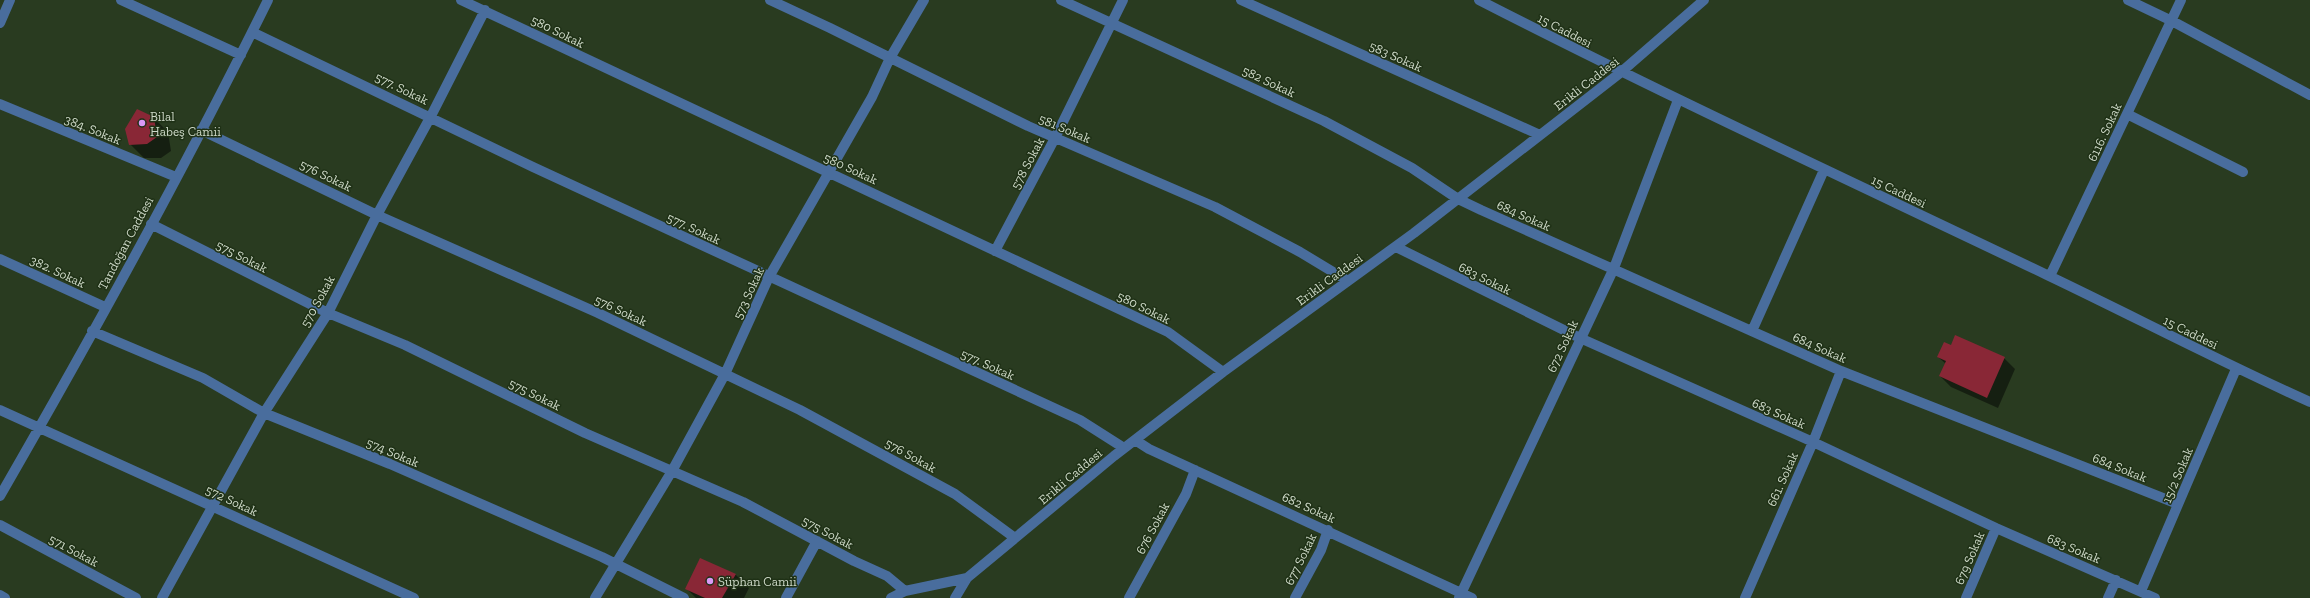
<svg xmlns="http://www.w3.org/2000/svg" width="2310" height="598" font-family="'Zilla Slab',serif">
<rect width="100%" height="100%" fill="#293b20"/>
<!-- shadow -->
<path fill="#0007" d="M154 118 168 132 171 151 161 158H144L130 144Z
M1938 357 2004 358 2015 369 1998 408 1951 387 1940 376 1946 364Z
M735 574 749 588 744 598H696L686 588Z"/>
<!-- building -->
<path fill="#892736" d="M137 109 154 117 157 137 147 144 129 145 125 129Z
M1955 335 2005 357 1987 398 1939 376 1946 361 1937 357 1944 342 1951 345Z
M700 558 736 574 722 598H705L685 589Z"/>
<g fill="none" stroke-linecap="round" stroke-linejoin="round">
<!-- minor -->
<path stroke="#496d9d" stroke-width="10" d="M121 0 241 55
M461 0 1168 332 1223 372
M770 0 830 28 1028 126 1215 207 1300 252 1348 281
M1061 0 1324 121 1412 168 1458 199 1481 210 1841 371 2178 504
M1241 0 1540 135
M1479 0C1666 96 1857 184 2047 275 2135 317 2221 362 2310 402
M2128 0 2172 21 2310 95
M0 23 10 0
M252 32 533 167 1080 420 1124 448
M0 104 176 177
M2127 114 2243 172
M201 130 377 215 598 313 800 410 955 494 1015 538
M151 224 328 313 405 345 585 433 743 502 854 561 887 576 905 591
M1396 247 1580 338 1813 442 1996 528 2155 598
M995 251 1055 138 1123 0
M0 259 105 307
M2050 276 2181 0
M92 331 203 378 264 413 390 464 602 557 684 598
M1752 331 1824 170
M0 410 414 598
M1135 440 1149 449 1472 598
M0 496C94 333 185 168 268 0
M0 525 136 598
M2141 591 2236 369
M0 595 5 598
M162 598 264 413 328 313 377 215 431 116 485 10
M595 598 672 471 725 374 769 277 872 97 890 58 924 0
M786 598 817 541
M891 598 905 591 967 578
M955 598 967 578 1114 456 1223 372 1414 233 1620 73 1704 0
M1129 598 1186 494 1195 470
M1295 598 1321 550 1328 530
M1459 598 1614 268 1678 100
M1745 598 1813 442 1841 371
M1966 598 1996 528
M2108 598 2116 580"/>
</g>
<!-- markers -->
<g fill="#db99f5" stroke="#1f3116" stroke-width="1.5">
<circle cx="142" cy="123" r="4"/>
<circle cx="710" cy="581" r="4"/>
</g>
<g text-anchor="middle" stroke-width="3" stroke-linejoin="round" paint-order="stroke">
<!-- street labels -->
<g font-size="13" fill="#ced9c8" stroke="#1f3116">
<text transform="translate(1565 30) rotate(27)" y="5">15 Caddesi</text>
<text transform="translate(558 31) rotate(26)" y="5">580 Sokak</text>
<text transform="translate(1396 56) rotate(24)" y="5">583 Sokak</text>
<text transform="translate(1269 81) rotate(25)" y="5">582 Sokak</text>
<text transform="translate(1586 83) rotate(-38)" y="5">Erikli Caddesi</text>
<text transform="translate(402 88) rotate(26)" y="5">577. Sokak</text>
<text transform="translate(1065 128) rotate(23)" y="5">581 Sokak</text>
<text transform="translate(93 129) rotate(22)" y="5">384. Sokak</text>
<text transform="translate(2104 132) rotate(-65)" y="5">6116. Sokak</text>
<text transform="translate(1027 163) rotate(-62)" y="5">578 Sokak</text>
<text transform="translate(851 168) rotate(25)" y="5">580 Sokak</text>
<text transform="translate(326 175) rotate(26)" y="5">576 Sokak</text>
<text transform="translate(1899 191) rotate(25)" y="5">15 Caddesi</text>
<text transform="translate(1524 215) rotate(24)" y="5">684 Sokak</text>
<text transform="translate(694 228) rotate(25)" y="5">577. Sokak</text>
<text transform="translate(125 243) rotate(-62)" y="5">Tandoğan Caddesi</text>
<text transform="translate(242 256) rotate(27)" y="5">575 Sokak</text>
<text transform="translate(58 271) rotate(25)" y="5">382. Sokak</text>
<text transform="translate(1485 278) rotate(26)" y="5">683 Sokak</text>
<text transform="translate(1329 279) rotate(-36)" y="5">Erikli Caddesi</text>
<text transform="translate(748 293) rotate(-65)" y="5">573 Sokak</text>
<text transform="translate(317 301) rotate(-61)" y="5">570 Sokak</text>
<text transform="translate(1144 307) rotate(26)" y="5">580 Sokak</text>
<text transform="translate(621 310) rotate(25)" y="5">576 Sokak</text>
<text transform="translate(2191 332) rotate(26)" y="5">15 Caddesi</text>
<text transform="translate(1562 346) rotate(-65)" y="5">672 Sokak</text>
<text transform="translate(1820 347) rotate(24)" y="5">684 Sokak</text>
<text transform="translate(988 364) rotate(24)" y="5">577. Sokak</text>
<text transform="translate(535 394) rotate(26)" y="5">575 Sokak</text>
<text transform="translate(1779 413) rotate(24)" y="5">683 Sokak</text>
<text transform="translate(393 452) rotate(23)" y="5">574 Sokak</text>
<text transform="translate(911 455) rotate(29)" y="5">576 Sokak</text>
<text transform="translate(2120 467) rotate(22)" y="5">684 Sokak</text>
<text transform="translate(2177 475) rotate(-67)" y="5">15/2 Sokak</text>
<text transform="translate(1070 476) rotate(-40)" y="5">Erikli Caddesi</text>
<text transform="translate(1782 479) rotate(-66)" y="5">661. Sokak</text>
<text transform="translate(232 500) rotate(25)" y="5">572 Sokak</text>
<text transform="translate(1309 507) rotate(24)" y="5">682 Sokak</text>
<text transform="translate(1152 528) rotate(-62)" y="5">676 Sokak</text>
<text transform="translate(828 532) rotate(28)" y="5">575 Sokak</text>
<text transform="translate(2074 548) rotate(23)" y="5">683 Sokak</text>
<text transform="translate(74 550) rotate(28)" y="5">571 Sokak</text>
<text transform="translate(1969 558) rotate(-67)" y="5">679 Sokak</text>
<text transform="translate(1300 559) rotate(-64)" y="5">677 Sokak</text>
</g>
<!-- poi labels -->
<g font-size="13" fill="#ced9c8" stroke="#1f3116" text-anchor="start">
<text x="150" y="121">Bilal<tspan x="150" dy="15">Habeş Camii</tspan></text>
<text x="718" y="586">Süphan Camii</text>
</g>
</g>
</svg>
